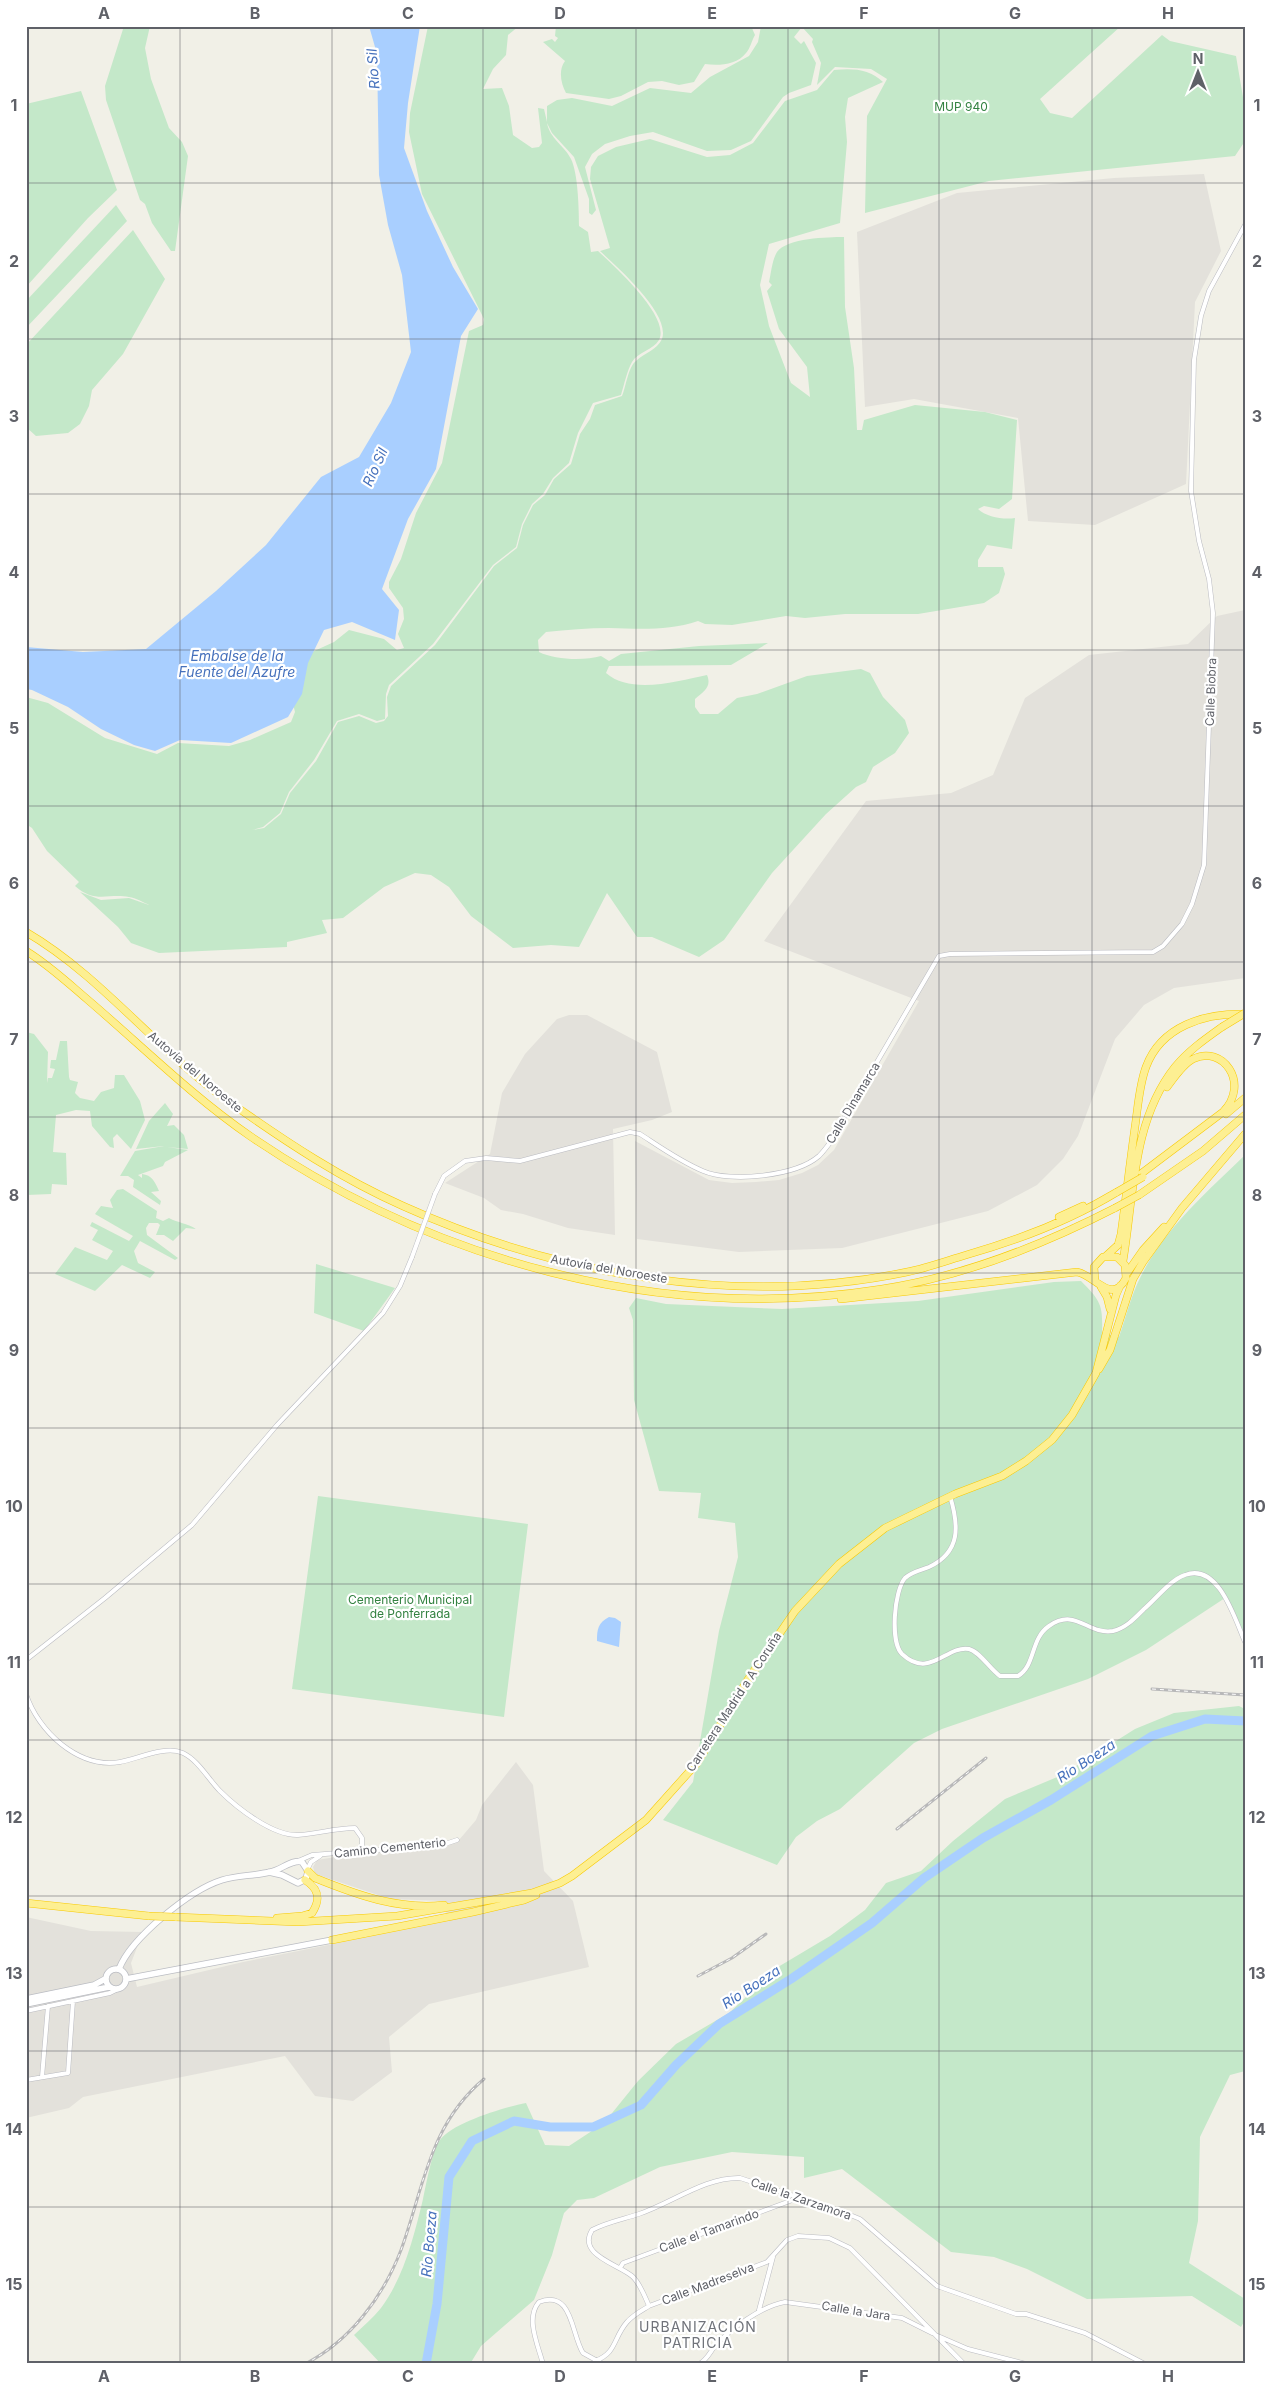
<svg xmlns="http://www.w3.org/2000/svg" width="1271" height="2390" font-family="Inter,sans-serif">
<rect width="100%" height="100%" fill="#f1f0e7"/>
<!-- industrial -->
<path fill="#e3e1db" d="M1204 174 1221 251 1195 302 1186 484 1095 525 1028 521 1018 418 914 399 865 407 857 232 957 193 1114 178Z
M1245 610V978L1174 988 1144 1005 1115 1039 1078 1136 1063 1159 1037 1185 988 1211 842 1248 739 1252 637 1239 635 1141 709 1180 732 1183 756 1182 779 1180 802 1173 818 1165 834 1150 919 1001 764 941 866 801 951 793 993 775 1025 698 1089 655 1188 644 1217 616Z
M569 1015H587L657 1052 672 1112 652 1120 613 1129 615 1235 568 1228 523 1214 501 1210 484 1198 445 1183 490 1154 502 1093 525 1054 557 1019Z
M516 1762 533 1785 544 1871 573 1901 589 1967 429 2004 389 2037 392 2072 353 2101 315 2096 285 2056 83 2097 69 2108 26 2118V1917L91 1931 143 1932 131 1963 137 1987 243 1962 449 1921 443 1901 390 1899 315 1874 313 1867 317 1860 366 1852 448 1846 459 1840 476 1820 482 1805Z"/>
<!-- green -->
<path fill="#c4e8c9" d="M124 26H150L145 48 151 79 169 128 182 142 188 156 175 251H171L152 223 145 204 140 200 106 100 105 86Z
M428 26H519L508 35 506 55 493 69 483 89 502 88 509 106 513 135 532 148 539 147 542 143 538 108 544 109 547 122V106L557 100 572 98 612 106 650 88 691 93 710 77 749 56 758 42 761 26H1121L1040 99 1050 113 1072 118 1162 35 1170 41 1236 56 1245 109V141L1235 156 989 181 865 213 867 116 887 79 871 69 835 67 817 85 821 63 812 42 813 39 802 27 794 37 801 44 804 41 816 63 811 85 789 93 783 97 751 141 731 150 707 151 653 132 630 136 605 144 592 154 585 167 596 210 592 215 589 213V199L574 157 552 133 547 123C550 139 564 145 571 159 578 173 579 209 579 226L588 232 591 252 598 251C614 266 671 317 659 340 653 350 638 352 632 362 627 371 624 385 621 395L593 403 578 433 569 463 553 478 543 494 532 504 522 524 516 547 493 565 433 644 389 685 386 694 385 719 377 721 359 714 337 721 314 760 289 792 280 813 263 827 252 830 264 828 281 814 290 793 316 761 338 722 359 716 376 723 384 721 388 716 387 697 391 686 435 645 494 566 517 548 523 525 533 505 545 495 554 479 571 464 580 434 590 419 595 405 622 396C626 387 628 367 636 361 644 353 657 350 662 339 671 314 617 267 600 251L610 248 590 179 591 167 598 156 616 147 650 139 707 157 730 155 753 143 785 101 817 90 834 70C853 68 870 69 883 82L848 98 845 117 847 142 840 223 769 244 760 285 769 326 791 383 810 397 807 367 779 329 767 291 772 285 769 282C771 274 772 260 777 252 787 238 828 237 844 237L845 307 854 368 857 430H862L864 420 915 405 985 412 1017 420 1012 499 999 509 984 506 978 509C986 517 1004 520 1015 518L1012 549 987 545 978 560V567H1003L1005 574 999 593 984 603 918 614H845L805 618 786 616 732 625 705 624 698 621C668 631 640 629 609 628 588 628 567 630 546 632L538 640 539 652C555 660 584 661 601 656L609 661 621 654 699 646 768 643 731 665 609 666 606 673C631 695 678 681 707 675 712 687 704 691 695 699V707L700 714H718L737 698 757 694 807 676 861 669 870 673 883 697 905 720 909 733 895 753 873 767 866 782 856 787 826 814 772 873 724 940 699 957 652 937H637L607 893 579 947 551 945 513 948 471 916 449 887 431 875 415 873 384 887 343 918 322 920 327 933 287 942V947L159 953 131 943 118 927 80 892 101 900 129 898 149 905C143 902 136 898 129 897 108 893 95 904 75 886L79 882 47 851 32 828 26 824V697L48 703 105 738 157 754 178 743 229 746 250 740 291 722 295 712 290 692 303 689 300 675 312 652 334 642 349 630 384 639 397 650 404 648 398 634 404 619 403 608 389 588V582L401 559 416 513 442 463 469 331 483 325 484 319 422 194 409 132 410 113Z
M556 26H751L755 35C752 40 750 49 746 53 737 65 718 66 705 64L694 82 679 85 662 81 648 82 621 96 609 99 566 93C561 84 558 70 565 61L543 42 552 39 555 42 558 38 555 36Z
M81 91 117 190 88 218 26 287V104Z
M116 205 127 221 26 328V301Z
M133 230 165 279 123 354 92 390 89 406 80 424 68 433 36 436 26 427V345Z
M26 1032 34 1034 48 1052 47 1083 48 1078H52L55 1069 50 1068 51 1060H56L60 1041H67L69 1077 70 1080 78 1082 75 1093 80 1098 94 1101 101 1092 114 1088 115 1075H124L140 1101 145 1120 131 1149 117 1134 113 1138 114 1148 110 1147 92 1126 90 1111 76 1110 56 1115 53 1152 66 1153 67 1185 52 1184 51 1194 27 1195 26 1190Z
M165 1103 173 1114 167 1126 174 1125 184 1135 188 1149 167 1147 188 1150 165 1162 163 1166 138 1175 142 1178V1174C152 1175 155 1182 159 1191L151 1192 161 1201 160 1205 133 1187 134 1180 128 1176H120L135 1151 164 1146 136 1149 149 1121Z
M1245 1155V1638L1225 1598 1146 1650 1088 1679 942 1729 914 1743 840 1809 817 1821 796 1837 777 1865 663 1820 693 1782 719 1631 738 1557 735 1523 698 1518 701 1493 659 1491 634 1400 633 1320 629 1308 636 1298 666 1304 782 1309 918 1301 1054 1282 1081 1281C1101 1301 1103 1305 1102 1333L1119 1337C1126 1317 1131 1295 1141 1276 1165 1228 1207 1192 1245 1155Z
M123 1189 157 1211 156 1218 163 1221 169 1218C178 1223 187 1223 196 1229L186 1228 173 1241 164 1235H156L160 1225 158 1223H149L146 1228 147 1235 178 1258 175 1260 140 1241 134 1251 138 1263 155 1272 150 1278 122 1265 95 1291 55 1274 75 1247 107 1260 113 1251 92 1240 98 1230 90 1226 92 1222 129 1241 133 1236 95 1214 101 1206 113 1208 110 1200 117 1190Z
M316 1264 395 1288 364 1331 314 1313Z
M318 1496 528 1524 504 1717 292 1689Z
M1239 1706 1245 1709V2071L1230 2075 1200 2137 1198 2221 1189 2263 1245 2299V2320L1241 2327 1192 2296 1087 2299 1027 2269 994 2257 951 2252 842 2169 804 2178V2157L732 2152 660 2167 594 2198 577 2200 564 2213 552 2255 534 2300 481 2346 470 2364H381L354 2335C363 2326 373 2318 381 2308 404 2277 414 2236 423 2199 426 2186 432 2150 440 2140 452 2123 505 2107 526 2103L545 2145 569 2146 604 2123 638 2081 676 2044 729 2013 778 1967 830 1936 865 1910 886 1883 921 1871 953 1841 1005 1799 1062 1775 1135 1729 1174 1713Z"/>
<!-- water -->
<path fill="#a9cfff" d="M369 26H420L408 103 404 148 427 211 453 267 478 309 461 336 436 469 408 519 382 589 399 610 395 640 352 622 324 630 308 663 302 694 288 717 231 743 180 740 155 751 134 745 101 729 68 707 32 690 26 689V647L83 652 146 649 216 591 266 545 321 477 359 457 391 403 411 352 402 275 388 225 379 175 377 54Z
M609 1617 615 1618 621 1622 619 1647 597 1641C597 1629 598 1623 609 1617Z"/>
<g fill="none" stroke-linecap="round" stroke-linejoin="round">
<!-- river -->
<path stroke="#a9cfff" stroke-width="9" d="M426 2364 437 2304 449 2177 472 2141 514 2121 550 2127H593L641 2105 676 2065 719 2024 791 1979 872 1923 924 1878 983 1838 1051 1800 1152 1736 1205 1719 1245 1721"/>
<defs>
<path id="street" d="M435 1194 444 1176 465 1161 486 1158 520 1161 630 1132 640 1134C660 1147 681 1162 703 1171 731 1183 796 1176 819 1156 823 1152 826 1148 829 1144L939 956 950 954 1153 952 1163 946 1182 924 1192 904 1204 865 1213 613 1209 579 1199 541 1191 491 1194 360 1201 316 1209 291 1245 225
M950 1496C959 1526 961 1552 929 1567 921 1570 911 1572 905 1578 894 1591 890 1642 902 1654 930 1680 946 1645 969 1649 980 1652 990 1669 1000 1676H1018C1036 1665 1030 1639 1049 1626 1076 1607 1087 1635 1113 1631 1126 1628 1135 1618 1144 1609 1156 1599 1170 1580 1185 1575 1219 1562 1235 1620 1245 1642
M26 1660 105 1598 192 1525 277 1425 383 1313 400 1286 412 1257
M26 1694C38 1731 78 1769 120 1762 138 1759 165 1745 183 1753 198 1760 209 1780 220 1791 237 1808 273 1836 298 1835 317 1834 335 1828 355 1828L362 1838V1851
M298 1861 312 1855 442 1845 457 1840
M308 1868 311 1862 320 1856
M26 2011 110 1993 118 1989
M42 2077 48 2006
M26 2080 68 2073 73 2001
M620 2268 623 2263 798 2198
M649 2306C645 2297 640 2283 632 2276 618 2264 577 2255 592 2230 607 2222 624 2219 639 2214 672 2203 705 2177 740 2178L843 2212 860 2219 937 2286 1016 2314H1026L1085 2333 1145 2364
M759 2310 773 2257
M938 2336 968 2349 1026 2364
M595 2361C617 2353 613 2338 627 2322 633 2315 641 2311 649 2306L767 2262 787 2240 798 2236 829 2238 850 2248 964 2364
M543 2364C538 2345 525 2318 539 2302 573 2289 571 2334 583 2353L603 2364
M699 2364C707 2360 710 2352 715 2346 730 2329 762 2306 785 2302L902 2318 932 2333"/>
<path id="secondary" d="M106 1979a10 10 0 1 1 20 0a10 10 0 1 1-20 0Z
M119 1969C131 1938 190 1890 222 1880 238 1875 254 1876 270 1872 281 1870 292 1859 302 1862L308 1871 306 1879 298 1883 282 1875 269 1872
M126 1979 332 1940
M26 1999 94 1985 105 1979
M26 2004 109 1987"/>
<path id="highway" d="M26 932C103 977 159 1053 231 1103 286 1142 342 1179 403 1206 558 1276 740 1307 907 1272 927 1268 946 1261 966 1255 1019 1240 1069 1221 1117 1192
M26 951C49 965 68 983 88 1000 142 1046 192 1096 250 1136 433 1261 661 1324 882 1289 965 1276 1041 1246 1115 1208
M1226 1114 1245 1098
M1142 1173 1223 1112C1251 1083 1222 1044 1193 1059 1183 1064 1174 1078 1167 1087
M1139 1195 1203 1151 1245 1115
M1059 1217 1083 1206
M1106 1256 1118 1245 1121 1234C1126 1198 1130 1162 1135 1127 1138 1107 1139 1086 1146 1067 1161 1026 1205 1013 1244 1014
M1123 1261C1134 1196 1132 1121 1175 1067 1188 1051 1205 1039 1222 1027
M1127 1273 1143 1250 1164 1227
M1101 1287 1107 1297 1110 1309
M841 1299 1077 1272C1095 1275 1112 1306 1126 1278L1125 1265 1117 1257H1103L1094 1267 1095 1281
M1099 1369 1110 1350 1133 1279 1143 1262 1182 1208 1245 1134
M308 1871 315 1878C357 1895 398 1910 444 1905
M26 1903 149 1916
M175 1917 298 1922 397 1916 532 1893 560 1883 572 1876 646 1820 697 1763 747 1681 795 1611 839 1564 885 1528 955 1494 1002 1476 1026 1461 1052 1440 1072 1415 1096 1373 1116 1295 1120 1286
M277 1918 302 1916 312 1913C321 1899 319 1889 305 1880
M332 1940 473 1912 524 1900 536 1895"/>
</defs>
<!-- street casing -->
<use href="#street" stroke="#babbc1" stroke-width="5"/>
<!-- secondary casing -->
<use href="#secondary" stroke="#bbbdc3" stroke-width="7"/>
<!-- highway casing -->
<use href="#highway" stroke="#f8c900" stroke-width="8"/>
<!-- street -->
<use href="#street" stroke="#fff" stroke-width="4"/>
<!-- secondary -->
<use href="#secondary" stroke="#fff" stroke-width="5.5"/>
<!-- highway -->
<use href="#highway" stroke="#fdef92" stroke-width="7"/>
<defs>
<path id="rail" d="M1152 1689 1245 1695
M897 1829 986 1758
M698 1976 732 1958 766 1934
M305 2364C350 2341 383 2297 401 2250 424 2187 429 2125 484 2079"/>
</defs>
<!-- rail casing -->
<use href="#rail" stroke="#b8b8b9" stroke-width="3"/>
<!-- rail -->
<use href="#rail" stroke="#fff" stroke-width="1" stroke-dasharray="4" stroke-linecap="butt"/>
<defs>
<path id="street-bridge" d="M412 1257 435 1194"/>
<path id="highway-bridge" d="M1222 1027 1245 1013
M1117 1192 1143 1177
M1115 1208 1139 1195
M149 1916 175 1917"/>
</defs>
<!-- street-bridge casing -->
<use href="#street-bridge" stroke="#babbc1" stroke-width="5" stroke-linecap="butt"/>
<!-- highway-bridge casing -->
<use href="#highway-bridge" stroke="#f8c900" stroke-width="8" stroke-linecap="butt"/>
<!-- street-bridge -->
<use href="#street-bridge" stroke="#fff" stroke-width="4"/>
<!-- highway-bridge -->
<use href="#highway-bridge" stroke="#fdef92" stroke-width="7"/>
</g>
<!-- grid -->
<path fill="none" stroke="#5f6168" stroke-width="1" stroke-opacity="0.55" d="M180 26V2364M332 26V2364M483 26V2364M636 26V2364M788 26V2364M939 26V2364M1092 26V2364M26 183H1245M26 339H1245M26 494H1245M26 650H1245M26 806H1245M26 962H1245M26 1117H1245M26 1273H1245M26 1428H1245M26 1584H1245M26 1740H1245M26 1896H1245M26 2051H1245M26 2207H1245"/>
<g text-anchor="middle" stroke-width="4.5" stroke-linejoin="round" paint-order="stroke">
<!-- park labels -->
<g font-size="12" fill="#338241" stroke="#fff">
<text x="961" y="111">MUP 940</text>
<text x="410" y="1604">Cementerio Municipal<tspan x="410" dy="14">de Ponferrada</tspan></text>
</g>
<!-- street labels -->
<g font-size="12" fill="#5f6168" stroke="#fff">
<text transform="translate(1211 692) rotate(-88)" y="4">Calle Biobra</text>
<text transform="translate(195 1072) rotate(40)" y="4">Autovía del Noroeste</text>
<text transform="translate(853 1103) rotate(-59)" y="4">Calle Dinamarca</text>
<text transform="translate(609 1269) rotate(10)" y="4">Autovía del Noroeste</text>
<text transform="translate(734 1702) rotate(-57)" y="4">Carretera Madrid a A Coruña</text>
<text transform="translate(390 1848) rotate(-6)" y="4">Camino Cementerio</text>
<text transform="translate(801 2199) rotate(19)" y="4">Calle la Zarzamora</text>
<text transform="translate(709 2231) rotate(-20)" y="4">Calle el Tamarindo</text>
<text transform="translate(708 2284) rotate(-21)" y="4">Calle Madreselva</text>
<text transform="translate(856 2311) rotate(9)" y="4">Calle la Jara</text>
</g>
<!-- water labels -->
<g font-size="14" font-style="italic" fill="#4671bc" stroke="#fff">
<text transform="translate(373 69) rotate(-94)" y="5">Río Sil</text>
<text transform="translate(375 467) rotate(-66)" y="5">Río Sil</text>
<text x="237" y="661">Embalse de la<tspan x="237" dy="16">Fuente del Azufre</tspan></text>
<text transform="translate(1086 1761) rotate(-33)" y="5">Río Boeza</text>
<text transform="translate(751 1987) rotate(-33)" y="5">Río Boeza</text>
<text transform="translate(429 2244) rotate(-85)" y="5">Río Boeza</text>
</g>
<!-- neighbourhood labels -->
<g font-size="14" letter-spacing="1" fill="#70737a" stroke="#fff">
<text x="698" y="2332">URBANIZACIÓN<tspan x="698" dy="16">PATRICIA</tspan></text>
</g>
</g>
<!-- border -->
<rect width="1271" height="2390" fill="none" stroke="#ffffff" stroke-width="55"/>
<!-- north arrow -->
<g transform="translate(1198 72)" stroke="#ffffff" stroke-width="4" paint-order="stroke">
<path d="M0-4L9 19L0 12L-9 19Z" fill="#5f6168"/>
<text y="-8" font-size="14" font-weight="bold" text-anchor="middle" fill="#5f6168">N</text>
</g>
<rect x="28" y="28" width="1216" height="2334" fill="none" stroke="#5f6168" stroke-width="2"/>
<g font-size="16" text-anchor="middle" font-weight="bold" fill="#5f6168">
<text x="104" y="19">A</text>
<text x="255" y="19">B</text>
<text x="408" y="19">C</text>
<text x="560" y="19">D</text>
<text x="712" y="19">E</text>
<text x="864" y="19">F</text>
<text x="1015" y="19">G</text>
<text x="1168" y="19">H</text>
<text x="14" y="111">1</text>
<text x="1257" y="111">1</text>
<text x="14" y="267">2</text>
<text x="1257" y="267">2</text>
<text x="14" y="422">3</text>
<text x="1257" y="422">3</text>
<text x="14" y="578">4</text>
<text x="1257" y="578">4</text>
<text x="14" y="734">5</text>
<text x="1257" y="734">5</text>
<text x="14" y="889">6</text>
<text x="1257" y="889">6</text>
<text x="14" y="1045">7</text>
<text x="1257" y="1045">7</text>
<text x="14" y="1201">8</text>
<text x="1257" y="1201">8</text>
<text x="14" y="1356">9</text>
<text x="1257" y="1356">9</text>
<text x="14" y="1512">10</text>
<text x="1257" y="1512">10</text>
<text x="14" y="1668">11</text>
<text x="1257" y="1668">11</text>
<text x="14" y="1823">12</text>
<text x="1257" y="1823">12</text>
<text x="14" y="1979">13</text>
<text x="1257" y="1979">13</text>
<text x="14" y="2135">14</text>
<text x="1257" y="2135">14</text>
<text x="14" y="2290">15</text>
<text x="1257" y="2290">15</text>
<text x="104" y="2382">A</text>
<text x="255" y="2382">B</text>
<text x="408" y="2382">C</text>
<text x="560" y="2382">D</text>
<text x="712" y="2382">E</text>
<text x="864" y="2382">F</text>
<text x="1015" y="2382">G</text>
<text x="1168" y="2382">H</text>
</g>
</svg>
